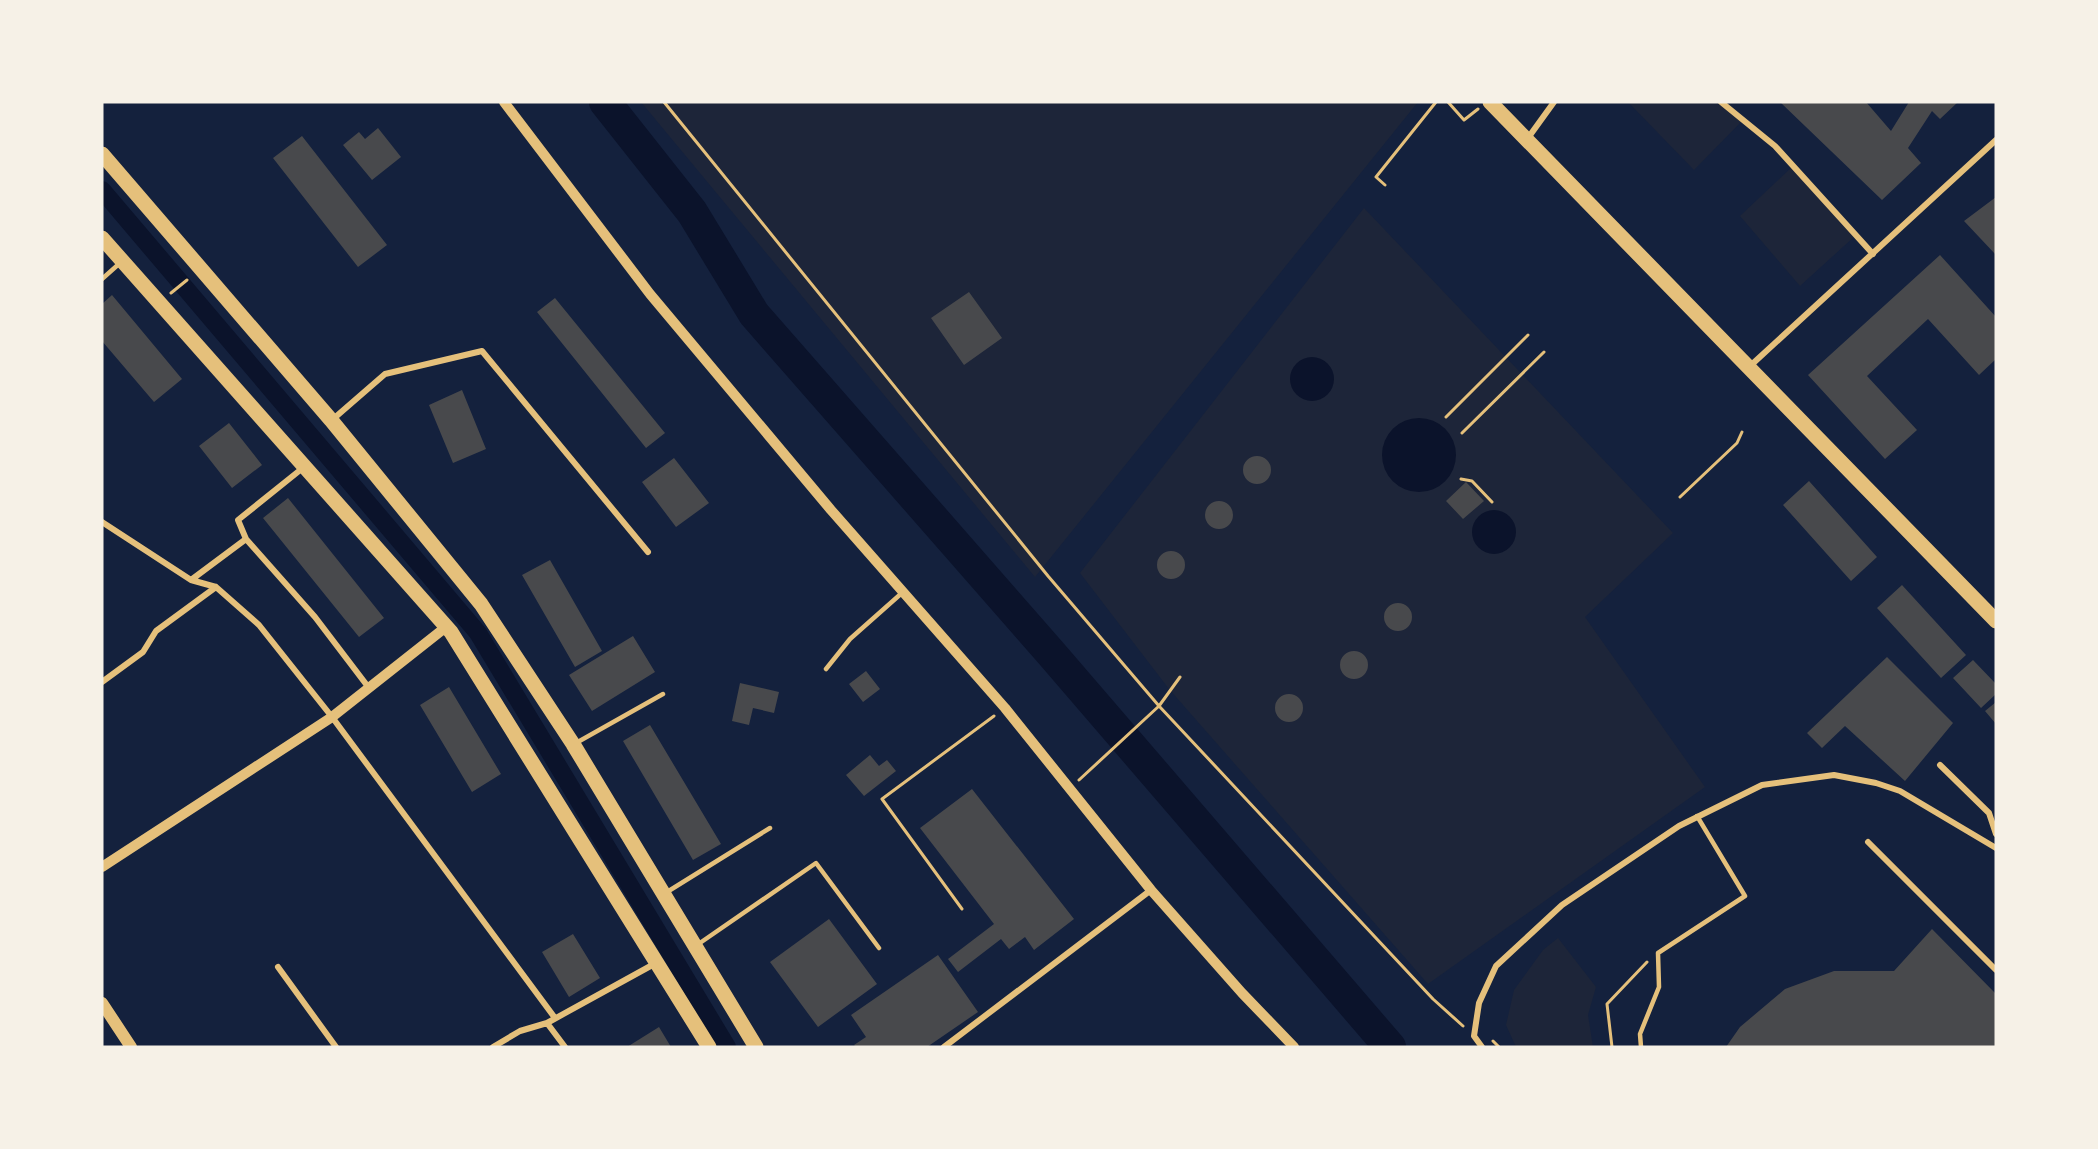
<svg xmlns="http://www.w3.org/2000/svg" width="2098" height="1149" font-family="'Source Sans 3',sans-serif">
<rect width="100%" height="100%" fill="#14213d"/>
<!-- green -->
<path fill="#1d2539" d="M641 102H1418L1035 577Z
M1628 102H1716L1742 121 1694 170Z
M1792 167 1855 236 1800 286 1740 216Z
M1364 208 1673 533 1585 617 1705 787 1428 984 1169 689 1080 573Z
M1558 938 1596 987 1588 1015 1593 1047H1516L1506 1025 1514 990 1543 950Z"/>
<!-- water -->
<path fill="#0b132b" d="M1290 379a22 22 0 1 1 44 0a22 22 0 1 1-44 0Z
M1382 455a37 37 0 1 1 74 0a37 37 0 1 1-74 0Z
M1472 532a22 22 0 1 1 44 0a22 22 0 1 1-44 0Z"/>
<g fill="none" stroke-linecap="round" stroke-linejoin="round">
<!-- canal -->
<path stroke="#0b132b" stroke-width="18" d="M102 190 478 633 727 1047"/>
<!-- river -->
<path stroke="#0b132b" stroke-width="32" d="M605 102 692 212 754 314 1050 652 1390 1047"/>
</g>
<!-- building -->
<path fill="#48494c" d="M1780 102H1866L1891 131 1909 102H1958L1940 119 1932 111 1908 148 1921 163 1882 200Z
M378 128 401 157 372 180 343 145 359 132 365 139Z
M302 136 387 245 358 267 273 158Z
M1996 197V255L1964 221Z
M1940 255 1996 317V359L1979 375 1928 319 1867 376 1917 430 1885 459 1808 375Z
M969 292 1002 338 964 365 931 318Z
M112 295 182 379 154 402 102 341V304Z
M555 298 665 433 646 448 537 312Z
M462 390 486 449 453 463 429 405Z
M229 423 262 465 232 488 199 446Z
M1243 470a14 14 0 1 1 28 0a14 14 0 1 1-28 0Z
M674 458 709 503 676 527 642 482Z
M1809 481 1877 557 1851 581 1783 505Z
M1466 482 1484 501 1463 519 1446 501Z
M288 498 384 618 359 637 263 518Z
M1205 515a14 14 0 1 1 28 0a14 14 0 1 1-28 0Z
M1157 565a14 14 0 1 1 28 0a14 14 0 1 1-28 0Z
M550 560 602 651 575 667 522 575Z
M1902 585 1966 655 1941 678 1877 608Z
M1384 617a14 14 0 1 1 28 0a14 14 0 1 1-28 0Z
M633 636 655 672 592 711 569 675Z
M1340 665a14 14 0 1 1 28 0a14 14 0 1 1-28 0Z
M1887 657 1953 723 1905 781 1845 726 1822 748 1807 733Z
M1973 660 1996 684V694L1981 708 1953 678Z
M866 671 880 689 863 702 849 684Z
M740 683 779 692 774 713 753 708 749 725 732 721Z
M449 687 501 774 472 792 420 705Z
M1275 708a14 14 0 1 1 28 0a14 14 0 1 1-28 0Z
M1996 702V724L1985 711Z
M650 725 721 844 693 860 623 741Z
M870 755 879 766 887 760 896 771 864 796 846 775Z
M972 789 1074 919 1034 950 1025 937 1009 949 1001 939 958 972 948 959 994 924 920 828Z
M829 919 877 984 818 1027 770 962Z
M1932 929 1996 994V1047H1726L1740 1027 1785 989 1834 971H1894Z
M573 934 600 978 569 997 542 952Z
M938 955 978 1012 927 1047H856L854 1045 866 1037 851 1015Z
M659 1027 671 1047H627Z"/>
<g fill="none" stroke-linecap="round" stroke-linejoin="round">
<!-- path -->
<path stroke="#e5c07b" stroke-width="3" d="M664 102 1048 576 1159 706 1433 999 1463 1026
M1448 102 1464 120 1478 109
M1385 185 1376 177 1436 102
M171 293 187 280
M1446 417 1528 335
M1462 433 1544 352
M1461 479 1472 481 1492 502
M1680 497 1737 443 1742 432
M1079 780 1159 706 1180 677
M962 909 882 799 994 716
M1493 1041 1499 1047
M1612 1047 1607 1004 1647 962"/>
<!-- service -->
<path stroke="#e5c07b" stroke-width="4.5" d="M102 279 120 263
M826 669 850 639 903 592
M576 743 663 694
M667 892 770 828
M697 945 816 863 879 948
M1641 1047 1640 1034 1659 987 1658 953 1745 896 1697 816"/>
<!-- minor -->
<path stroke="#e5c07b" stroke-width="6" d="M1721 102 1775 146 1873 254
M1528 138 1554 102
M1749 367 1996 140
M332 420 385 374 482 351 648 552
M304 467 238 520 246 539 315 617 369 688
M102 522 191 580 216 587 259 625 332 717 555 1018
M191 580 246 539
M102 682 143 652 156 631 216 587
M1940 765 1989 813 1996 834
M1868 842 1996 970
M278 967 336 1047
M547 1023 565 1047
M493 1047 520 1031 547 1023 656 963
M944 1047 1151 890
M1482 1047 1474 1036 1479 1003 1496 966 1562 905 1679 826 1762 785 1834 775 1876 783 1900 791 1996 848"/>
<!-- tertiary -->
<path stroke="#e5c07b" stroke-width="10" d="M504 102 650 294 831 510 1005 708 1151 890 1242 993 1294 1047
M102 867 332 717 446 627"/>
<!-- secondary -->
<path stroke="#e5c07b" stroke-width="12" d="M102 1003 131 1047"/>
<!-- primary -->
<path stroke="#e5c07b" stroke-width="15" d="M1490 102 1996 621
M102 154 331 420 481 604 573 744 756 1047
M102 238 451 632 709 1047"/>
</g>
<!-- border -->
<rect width="2098" height="1149" fill="none" stroke="#f6f1e7" stroke-width="207"/>
</svg>
